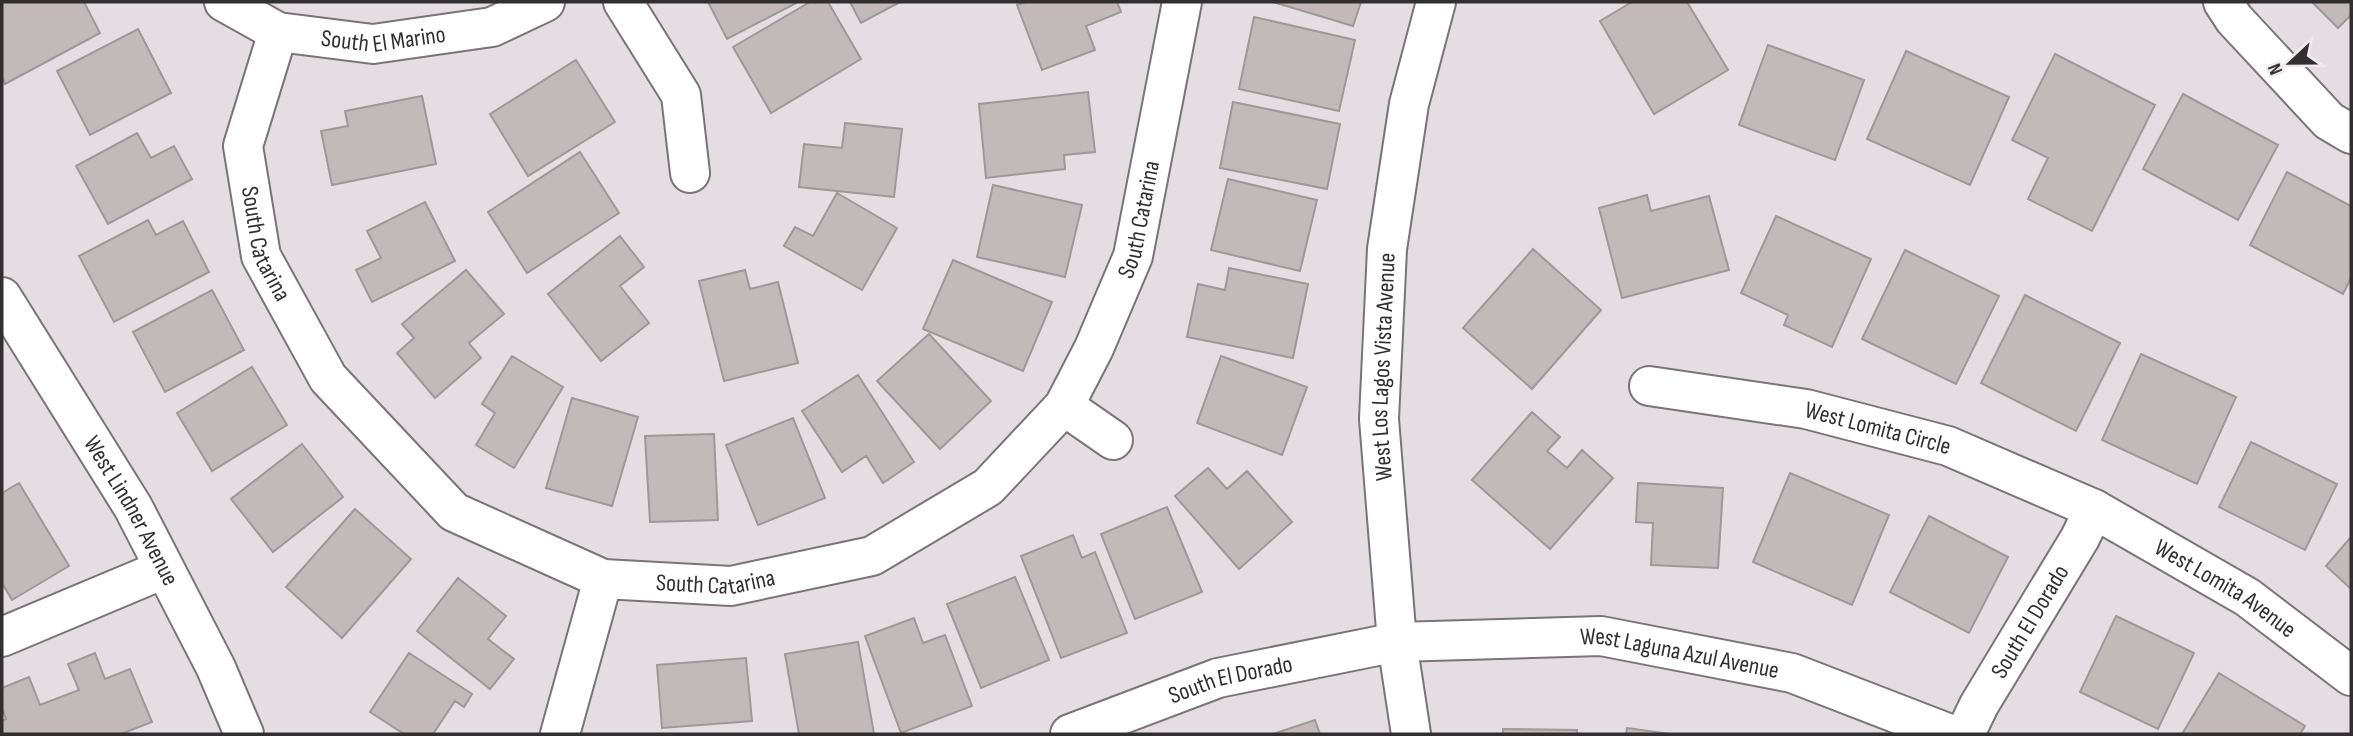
<svg xmlns="http://www.w3.org/2000/svg" width="2353" height="736" font-family="'Sofia Sans Condensed',sans-serif">
<rect width="100%" height="100%" fill="#e4dee2"/>
<!-- building -->
<path fill="#c1b9ba" stroke="#9f9899" stroke-width="2" d="M2 2H84L100 33 5 84 2 77Z
M708 2H798L727 39Z
M810 2H828L861 59 771 113 733 47Z
M850 2H900L861 23Z
M1027 2H1117L1121 12 1086 26 1095 50 1042 70 1017 5Z
M1273 2H1361L1353 26Z
M1632 2H1687L1728 70 1654 114 1600 21Z
M2312 2H2351V15L2338 28Z
M1254 17 1355 40 1339 111 1239 89Z
M138 29 171 93 90 135 57 71Z
M1768 45 1864 80 1835 160 1739 125Z
M1906 51 2009 97 1970 185 1867 139Z
M2055 54 2155 105 2092 231 2028 199 2048 158 2012 140Z
M576 60 615 122 528 176 490 114Z
M1088 92 1095 152 1064 155 1065 169 986 178 979 104Z
M2183 94 2278 145 2238 220 2143 169Z
M422 96 436 164 332 185 321 131 348 126 345 111Z
M1233 102 1340 124 1327 189 1220 168Z
M845 123 902 129 894 197 799 187 804 144 842 148Z
M137 133 151 158 174 146 192 179 108 224 76 166Z
M580 152 619 213 527 273 488 212Z
M2287 172 2351 206V278L2343 294 2250 245Z
M1228 179 1317 200 1300 271 1211 250Z
M993 185 1082 205 1065 277 977 257Z
M837 193 897 228 862 290 784 246 795 227 813 236Z
M1647 195 1651 211 1709 196 1729 270 1622 298 1599 208Z
M425 202 455 261 372 302 356 270 381 258 367 231Z
M1776 216 1871 259 1832 347 1784 325 1788 315 1741 293Z
M148 220 156 235 183 221 209 272 114 322 79 256Z
M620 236 644 267 620 286 649 323 601 361 548 294Z
M1533 249 1601 310 1532 389 1463 328Z
M1905 250 1999 296 1956 384 1862 339Z
M953 260 1052 302 1023 371 923 329Z
M1229 268 1308 284 1293 358 1187 337 1198 284 1225 290Z
M466 270 504 314 469 343 481 358 435 398 397 353 414 338 402 324Z
M745 270 750 289 778 282 798 363 724 381 699 281Z
M212 290 244 350 165 392 133 332Z
M2025 295 2120 343 2076 431 1981 383Z
M929 334 991 401 940 449 877 381Z
M2141 354 2236 397 2197 484 2102 440Z
M512 356 563 387 514 468 476 445 495 413 482 404Z
M1221 356 1307 387 1282 455 1197 423Z
M252 367 287 425 212 471 177 413Z
M858 375 914 462 883 483 866 456 842 472 802 411Z
M572 398 638 417 612 506 546 488Z
M1532 412 1560 437 1547 451 1567 468 1582 450 1613 478 1550 549 1472 480Z
M793 418 825 498 758 525 726 445Z
M714 434 718 520 650 522 645 436Z
M2251 442 2337 484 2305 550 2219 507Z
M302 444 343 497 273 552 231 499Z
M1208 468 1227 489 1247 471 1292 522 1239 569 1175 496Z
M1790 473 1889 515 1852 605 1753 562Z
M19 483 69 566 12 600 2 583V493Z
M1638 483 1723 488 1718 568 1651 565 1653 523 1636 522Z
M1167 507 1202 592 1135 619 1101 534Z
M355 509 411 559 342 638 286 587Z
M1929 516 2008 557 1969 633 1890 592Z
M1073 535 1082 558 1095 552 1127 633 1061 658 1021 556Z
M2351 537V589L2326 566Z
M1015 577 1049 660 981 688 947 604Z
M458 578 506 616 488 639 514 659 490 689 417 631Z
M2116 616 2194 653 2158 729 2080 692Z
M914 618 923 643 945 635 972 706 901 733 865 636Z
M858 642 874 734H799L785 654Z
M95 653 105 679 130 669 152 722 121 734H2V721L6 719 2 708V688L29 677 40 705 79 690 68 664Z
M409 653 472 694 464 707 455 701 433 734H404L370 712Z
M746 658 752 721 662 728 657 665Z
M2219 673 2305 726 2300 734H2182Z
M1315 720 1320 734H1273Z
M1627 728 1670 734H1626Z
M1503 729 1577 730V734H1503Z"/>
<g fill="none" stroke-linecap="round" stroke-linejoin="round">
<defs>
<g id="minor">
<path id="s1" d="M224 2 278 32 373 44 492 27 545 2"/>
<path d="M623 2 681 95 690 173"/>
<path d="M2223 2 2234 19 2329 121 2351 134"/>
<path id="s2" d="M278 32 243 146 261 256 328 378 454 512 603 579 731 586 872 556 988 487 1064 406 1094 348 1133 256 1182 2"/>
<path id="s3" d="M2 297 133 507 216 668 244 734"/>
<path id="s4" d="M1649 386 1806 409 1948 446 2094 509 2247 597 2351 676"/>
<path d="M1064 406 1113 440"/>
<path d="M2 637 164 569"/>
<path d="M560 734 603 579"/>
<path id="s5" d="M1070 734 1218 678 1397 642 1601 636 1792 673 1950 734"/>
<path id="s6" d="M1411 734 1397 642 1379 419 1387 249 1409 104 1436 2"/>
<path id="s7" d="M1965 734 1979 705 2080 538 2094 509"/>
</g>
</defs>
<!-- minor casing -->
<use href="#minor" stroke="#7a7477" stroke-width="42"/>
<!-- minor -->
<use href="#minor" stroke="#fff" stroke-width="38"/>
</g>
<g text-anchor="middle" stroke-width="7" stroke-linejoin="round" paint-order="stroke">
<!-- street labels -->
<g font-size="24" fill="#322f31" stroke="#f1ebef">
<text dy="8" stroke="none"><textPath href="#s1" startOffset="168">South El Marino</textPath></text>
<text dy="8" stroke="none"><textPath href="#s2" startOffset="1438">South Catarina</textPath></text>
<text dy="8" stroke="none"><textPath href="#s2" startOffset="220">South Catarina</textPath></text>
<text dy="8" stroke="none"><textPath href="#s6" startOffset="369">West Los Lagos Vista Avenue</textPath></text>
<text dy="8" stroke="none"><textPath href="#s4" startOffset="233">West Lomita Circle</textPath></text>
<text dy="8" stroke="none"><textPath href="#s3" startOffset="250">West Lindner Avenue</textPath></text>
<text dy="8" stroke="none"><textPath href="#s2" startOffset="830">South Catarina</textPath></text>
<text dy="8" stroke="none"><textPath href="#s4" startOffset="618">West Lomita Avenue</textPath></text>
<text dy="8" stroke="none"><textPath href="#s7" startOffset="130">South El Dorado</textPath></text>
<text dy="8" stroke="none"><textPath href="#s5" startOffset="625">West Laguna Azul Avenue</textPath></text>
<text dy="8" stroke="none"><textPath href="#s5" startOffset="170">South El Dorado</textPath></text>
</g>
</g>
<!-- border -->
<rect width="2353" height="736" fill="none" stroke="#322f31" stroke-width="7"/>
<!-- north arrow -->
<g transform="translate(2290 63) rotate(248)" stroke="#f1ebef" stroke-width="5" paint-order="stroke">
<path d="M0-5L12 26L0 18L-12 26Z" fill="#322f31"/>
<text y="-10" font-size="19" font-weight="bold" text-anchor="middle" fill="#322f31">N</text>
</g>
</svg>
